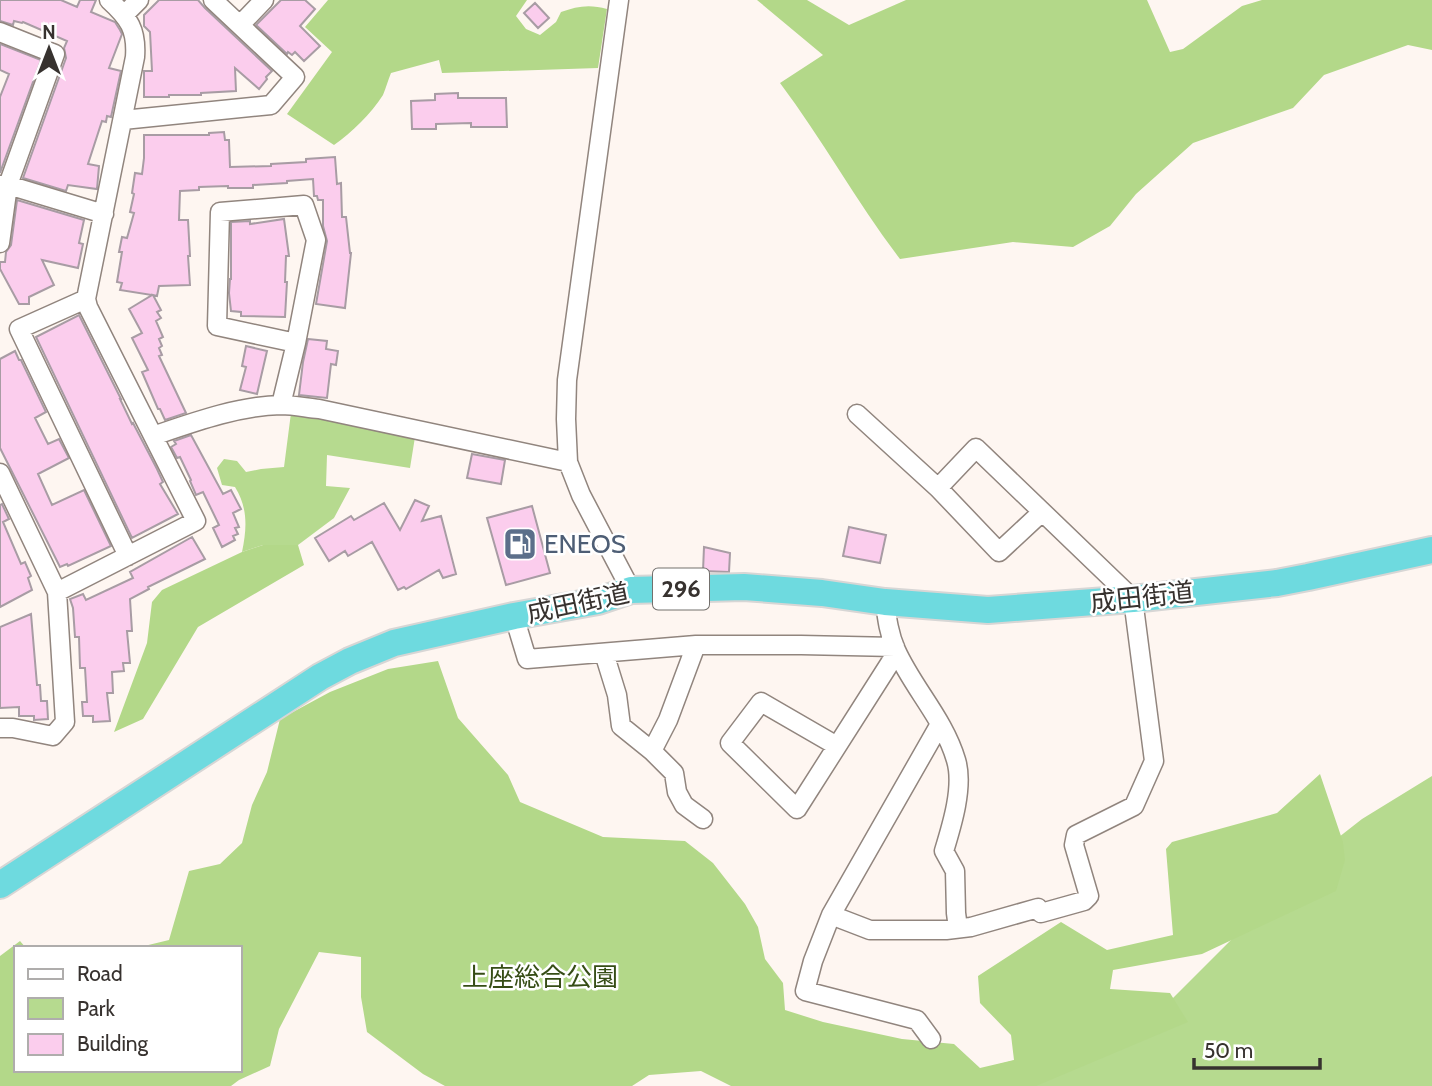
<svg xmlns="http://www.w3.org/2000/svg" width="1432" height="1086" font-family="Cabin,'Noto Sans JP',sans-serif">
<rect width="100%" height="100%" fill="#fef6f1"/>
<!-- green -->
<path fill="#b6da8f" d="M291 413 318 415 415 437 410 468 327 455 326 486 350 488 334 518 298 545H263L242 552C247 528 248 508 235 487L222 485 217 468 224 459 237 461 246 472 261 469 284 467Z
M1432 776V1086H915L1145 1026 1316 855 1362 819Z"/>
<!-- forest -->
<path fill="#b3d889" d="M328 0H527L516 16 526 29 540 35 556 22 561 12C577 6 590 4 607 9L598 68 442 73 439 60 391 73C388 80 386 88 383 95 371 114 352 132 334 145L287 114 332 52 305 27Z
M757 0H807L849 25 906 0H1147L1170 52 1183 49 1242 6 1262 0H1432V50L1408 45 1324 75 1293 108 1193 143 1136 194 1110 226 1073 247 1013 242 900 259C857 203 823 140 780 83L823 55Z
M263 545H298L304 565 198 627 143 719 114 732 147 643 152 602 162 590 242 552Z
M438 661 458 718 508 775 520 802 603 837 685 841 713 863 745 904 758 927 765 959 783 983 785 1010 823 1022 902 1039 954 1044 980 1068 1014 1060 1011 1035 980 1003 978 976 1061 922 1107 950 1173 935 1166 849 1172 842 1277 813 1320 774 1343 842 1345 860 1336 891 1202 954 1113 970 1110 989 1170 993 1188 1022 1036 1086H731L701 1071 649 1075 632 1086H445L423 1074 367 1032 361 997V957L319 952 279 1029 270 1066 239 1080 231 1086H0V956L20 941 26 948H16V1070H240V948H136L169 940 189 871 220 864 242 843 252 805 267 772 280 719 330 692 388 669Z"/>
<!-- building -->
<path fill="#fbcded" stroke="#a89ca4" stroke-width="2" d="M0 0H61L77 7 80 0H96L91 12 115 22 120 30 122 34 109 68 121 71 111 117 107 116 106 122 102 121 88 164 99 166 97 189 68 185 66 191 23 178 66 58 64 48 67 41 23 22 22 23 14 21 13 25 0 21Z
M159 0H198L205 8 272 71 266 77 267 79 259 89 235 68 236 91 201 93V95H169V97H144V71H152L150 32 144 26V15Z
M281 0H305L315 9 300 26 320 46 304 61 295 52 292 55 288 52 287 54 256 25Z
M535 3 549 18 538 28 524 13Z
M0 44 41 60 0 173V97L9 74 0 70Z
M458 93V98H506L507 127H471V123L436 124V129H412L411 101 435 100V94Z
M224 132 225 140H229L230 167 271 166V164L306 162V159L335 157 337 184 341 183 342 217H346L350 253H351L345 308 316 304 327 241 323 226V200H318L317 196H314L313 179 287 181V183L253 185V188H228V186L199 187V190L180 191 179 220H188L190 256H188L190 285 159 286 157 296 153 295 161 310 157 312 161 318 156 321 163 337 159 339 162 346 159 348 162 355 159 356 186 413 165 420 160 409H158L142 372 148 370 132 338 142 333 129 309 152 295 120 290 122 283 117 282 122 252H119L122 237 127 238 134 213 130 212 134 194 132 193 135 173 142 174 144 158V135H209V133Z
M17 200 84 220 79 243 83 244 78 268 42 260 54 285 29 297V304H19L0 269V262H5L6 252 11 245Z
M284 219 289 256H286L285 282H287L285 317 241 316V312L231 311 229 293 230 279H231V222L250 221V224Z
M79 315 121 399H120L132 424 133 423 157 469 163 482 160 484 178 514 132 538 36 337Z
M308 339 327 341 326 349 338 351 336 365 331 364 327 398 299 395 303 362Z
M246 346 267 351 257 394 240 390 246 367 242 366Z
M15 351 19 360H21L46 412 35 418 48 444 59 439 69 458 38 474 52 505 84 490 111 546 68 566 67 564 60 567 0 448V359Z
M191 435 223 494 231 490 241 509 233 513 239 527 235 528 238 534 233 536 235 540 222 547 213 528 219 525 203 492 196 495 190 481 191 480 180 457 177 458 171 447 176 444 174 441Z
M472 454 505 460 501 484 467 478Z
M415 500 429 506 422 521 441 516 456 574 443 578 439 570 406 589 404 587 398 590 372 542 348 556 345 551 329 561 315 538 351 516 354 520 384 503 400 530Z
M2 504 9 519 3 522 21 564 25 562 31 576 28 578 32 590 0 607V505Z
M532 506 550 573 506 585 487 518Z
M849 527 886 535 880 563 843 556Z
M192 537 205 559 148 587 149 589 130 599 132 631H127L130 663H123L124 671 112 672 113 693H107L110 721 93 722V716H83L82 702H87L85 668H80L79 637H75L73 608 70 599 83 594 86 600 133 578 130 572Z
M704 547 730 553 729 572 703 571Z
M31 614 37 685H40L41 701H47L48 719 34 720V716H19V707L0 708V627Z"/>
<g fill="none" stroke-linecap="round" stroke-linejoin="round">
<defs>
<path id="minor" d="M619 0 567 380 566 419 568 462 581 495 631 590
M125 14 139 0
M240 25 264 0
M0 32 55 54 8 185 0 243
M123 120 271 105 295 77 213 0
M0 185H8L104 214
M86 299 19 329 128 556
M281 405 296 343 316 240 304 205 220 212 217 326 296 343
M153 436C194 422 238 406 281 405 294 405 307 408 319 409L568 462
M0 473 57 592 65 722 53 736 13 728H0
M938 488 999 552 1042 512
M57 592 196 521 88 307 86 299 135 57C137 30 129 18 109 0
M885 602C887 619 889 634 896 650 913 688 944 719 956 760 964 786 952 825 944 851L955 871 956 913 958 928
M514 616 527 659 696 645H801L895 647
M604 653 617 695 621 726 652 751 674 773 677 792 684 805 703 819
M837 746 761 702 730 743 797 809 897 652
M652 751 668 720 696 645
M831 915 870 930H946L971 927 1038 908 1041 913 1084 901 1089 896 1074 845 1076 835 1134 806 1154 761 1133 599 976 448 938 488 857 414
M931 1039 917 1020 805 991 813 961 831 915 940 724"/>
<path id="highway" d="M0 885 320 677 350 661 394 643 514 616 598 601 631 590 744 587 822 593 885 602 988 610 1133 599 1277 583 1308 577 1432 550"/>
</defs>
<!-- minor casing -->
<use href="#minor" stroke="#91857e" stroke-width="21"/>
<!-- highway casing -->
<use href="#highway" stroke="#d7d6d5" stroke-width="30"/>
<!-- minor -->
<use href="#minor" stroke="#fff" stroke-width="18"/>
<!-- highway -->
<use href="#highway" stroke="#6edadf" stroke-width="26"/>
</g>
<!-- icons -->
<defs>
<symbol id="fuel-square" viewBox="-11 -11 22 22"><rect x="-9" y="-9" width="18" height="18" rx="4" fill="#5c6f8a" stroke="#fff"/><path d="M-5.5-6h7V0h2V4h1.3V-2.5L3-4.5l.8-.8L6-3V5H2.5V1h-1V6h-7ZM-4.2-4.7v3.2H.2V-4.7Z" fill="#fff"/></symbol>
</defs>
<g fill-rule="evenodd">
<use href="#fuel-square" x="501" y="525" width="38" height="38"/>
</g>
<g text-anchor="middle" stroke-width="5" stroke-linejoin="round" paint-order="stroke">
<!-- shield labels -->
<rect fill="#fff" stroke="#73706d" stroke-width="2" x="653" y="568.5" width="56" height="41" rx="5"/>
<g font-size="24" font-weight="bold" fill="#37322f">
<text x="681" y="597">296</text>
</g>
<!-- service labels -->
<g font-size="26" fill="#4e5e75" stroke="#fff" text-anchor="start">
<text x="544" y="553">ENEOS</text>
</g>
<!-- street labels -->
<g font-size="26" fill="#37322f" stroke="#fff">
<text transform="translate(1142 597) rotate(-6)" y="9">成田街道</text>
<text transform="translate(578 603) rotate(-12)" y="9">成田街道</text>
</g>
<!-- park labels -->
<g font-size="26" fill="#364d16" stroke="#fff">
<text x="540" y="986">上座総合公園</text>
</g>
</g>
<!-- legend -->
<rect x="14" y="946" width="228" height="126" fill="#ffffff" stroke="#afadac" stroke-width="2"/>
<rect x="28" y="969" width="35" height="10" fill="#ffffff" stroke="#afadac" stroke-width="2"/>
<text x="77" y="981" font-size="21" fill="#37322f">Road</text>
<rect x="28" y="998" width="35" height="21" fill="#b6da8f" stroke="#afadac" stroke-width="2"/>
<text x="77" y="1016" font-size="21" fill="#37322f">Park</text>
<rect x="28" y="1034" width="35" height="21" fill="#fbcded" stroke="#afadac" stroke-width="2"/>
<text x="77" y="1051" font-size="21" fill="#37322f">Building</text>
<!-- north arrow -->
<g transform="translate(49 49)" stroke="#ffffff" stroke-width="5" paint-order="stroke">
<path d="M0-5L12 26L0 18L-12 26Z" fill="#37322f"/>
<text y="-10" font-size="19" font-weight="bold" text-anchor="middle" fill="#37322f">N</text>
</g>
<!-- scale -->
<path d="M1194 1058v10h126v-10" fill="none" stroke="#37322f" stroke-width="3.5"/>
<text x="1204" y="1058" font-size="21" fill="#37322f" stroke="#ffffff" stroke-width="5" paint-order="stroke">50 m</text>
</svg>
